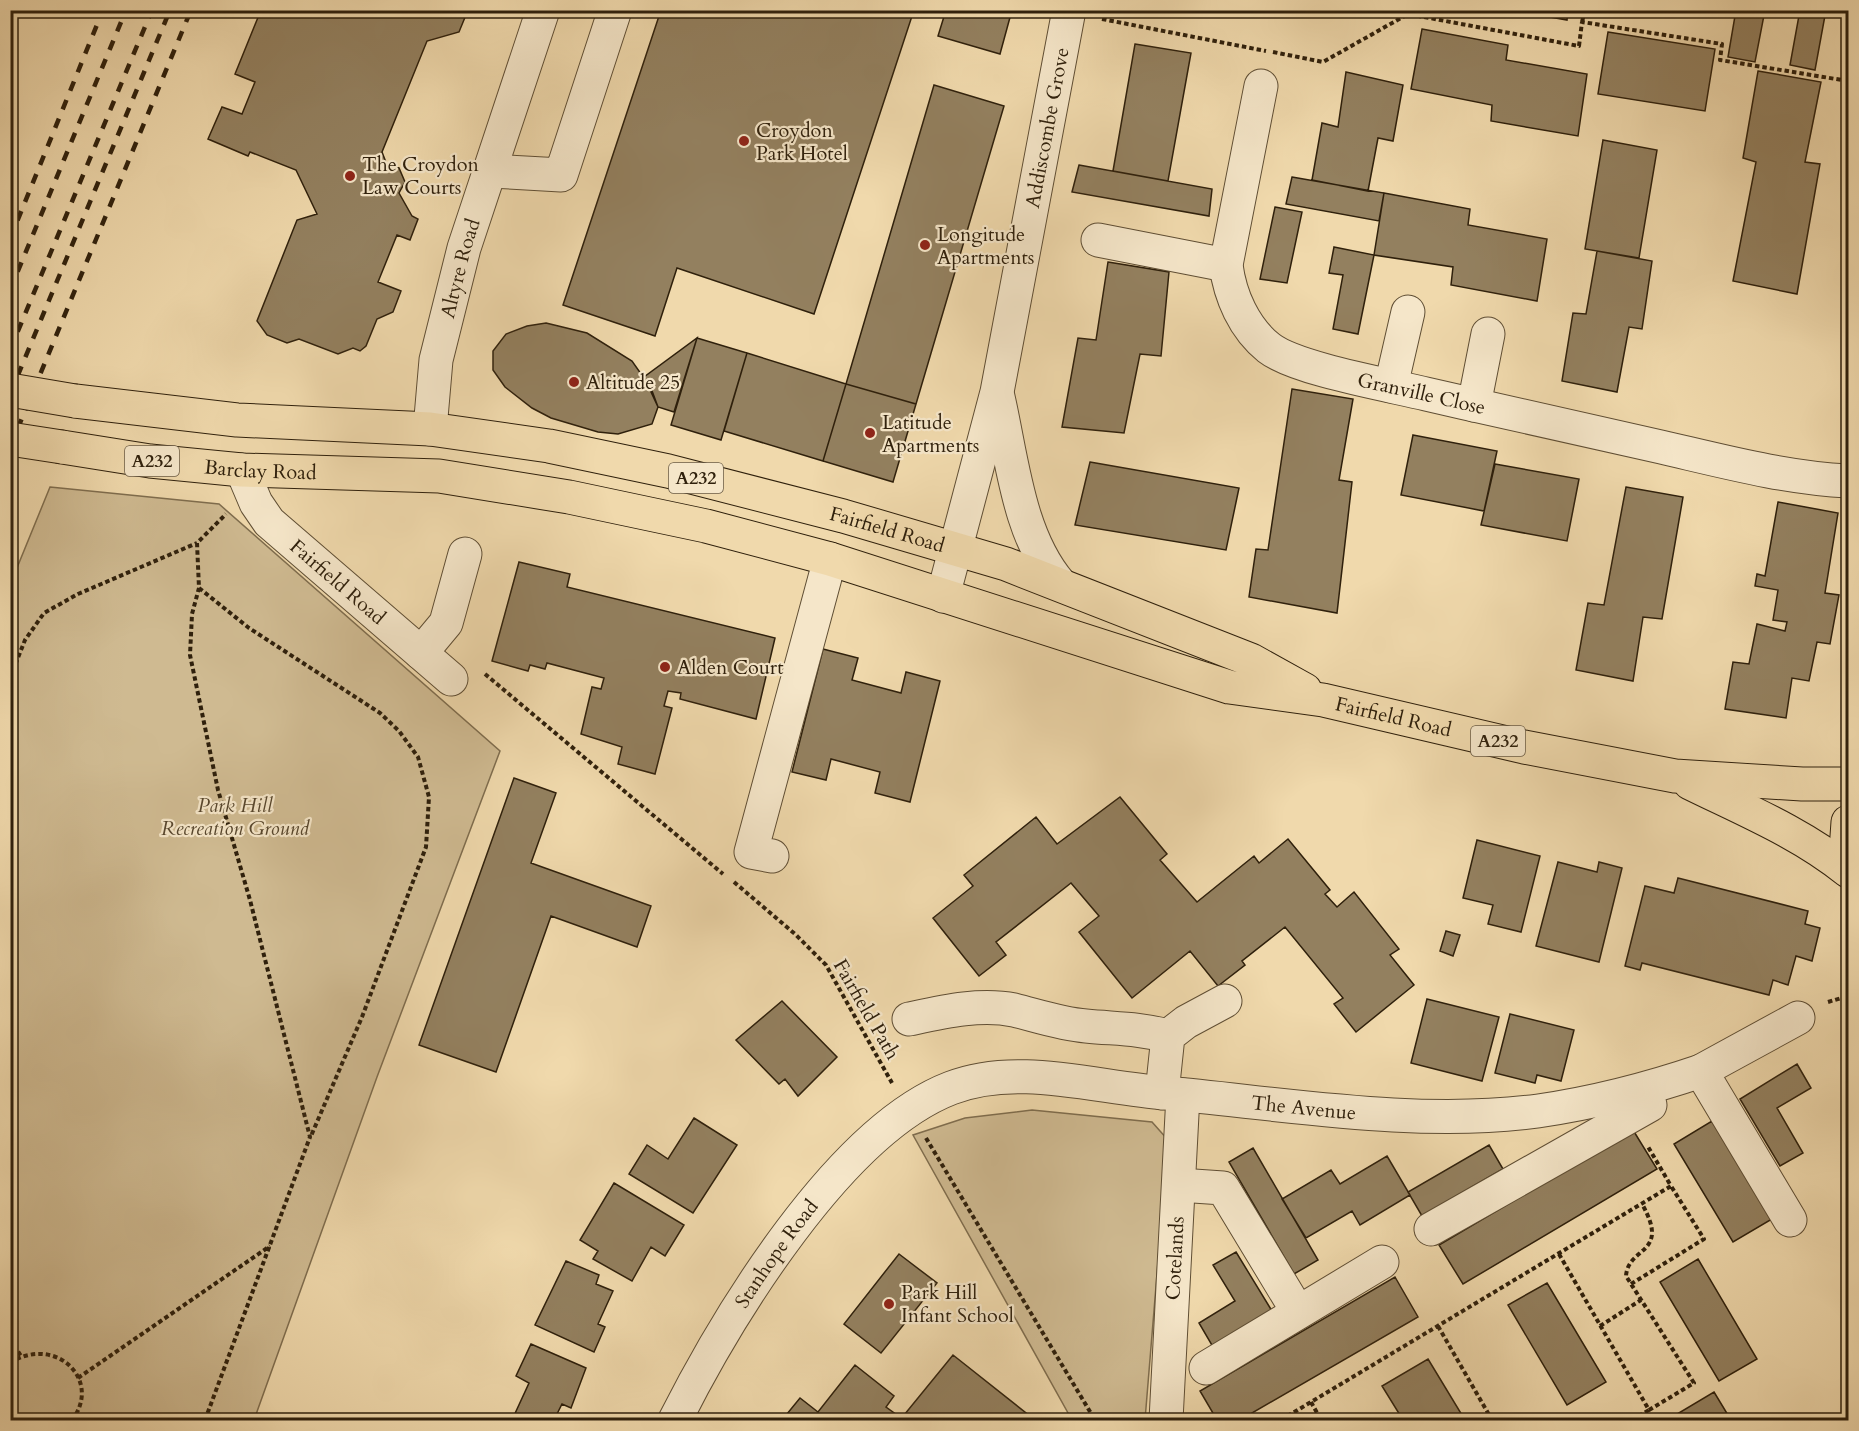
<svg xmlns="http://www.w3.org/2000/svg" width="1859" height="1431" font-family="Cardo,serif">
<rect width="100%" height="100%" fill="#f0d9ac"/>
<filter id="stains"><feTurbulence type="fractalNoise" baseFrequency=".00333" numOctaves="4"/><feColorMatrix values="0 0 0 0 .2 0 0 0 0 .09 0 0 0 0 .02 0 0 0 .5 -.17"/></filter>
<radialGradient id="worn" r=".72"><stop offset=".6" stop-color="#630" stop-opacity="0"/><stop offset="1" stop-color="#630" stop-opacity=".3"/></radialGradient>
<!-- green -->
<path fill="#cfba91" stroke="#7f6d4e" stroke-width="1.5" d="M50 487 219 504 500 751 377 1077 254 1420H11L10 585Z
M1032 1110 1152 1122 1168 1140 1145 1420H1072L913 1135 965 1118Z"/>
<!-- building -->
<path fill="#93805f" stroke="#2f200c" stroke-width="1.5" d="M261 10H468L459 32 427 41 382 152 387 165 399 168 405 182 399 193 412 216 418 219 410 240 397 235 378 282 401 291 393 312 377 319 366 346 360 351 353 348 338 354 299 339 287 343 267 335 257 321 297 220 317 214 296 170 250 152 248 156 208 139 222 107 242 114 255 82 235 74Z
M661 10H904L913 13 814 314 677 268 655 336 563 305Z
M946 10H1012L1000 54 938 36Z
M1262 10H1275L1274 16 1262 13Z
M1512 10H1568L1567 20Z
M1736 10H1765L1755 62 1728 57Z
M1800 10H1826L1815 70 1790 65Z
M1422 29 1508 45 1506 60 1587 74 1578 136 1491 121 1492 105 1411 89Z
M1608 32 1715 49 1705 111 1598 94Z
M1135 44 1191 53 1168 181 1113 171Z
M1758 71 1821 82 1805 162 1820 164 1797 294 1733 281 1756 162 1743 158Z
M1346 72 1403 85 1393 141 1378 138 1368 191 1312 180 1322 123 1338 127Z
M934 85 1004 106 916 404 846 384Z
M1603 140 1657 150 1639 258 1585 249Z
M1079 165 1212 189 1209 216 1072 192Z
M1292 177 1384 193 1379 221 1286 204Z
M1384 193 1470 209 1468 225 1547 239 1537 301 1451 285 1453 267 1374 255Z
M1275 207 1302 212 1287 283 1260 279Z
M1334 247 1374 255 1358 334 1333 329 1343 275 1329 273Z
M1597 251 1652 261 1642 329 1629 327 1617 392 1562 381 1573 313 1586 314Z
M1108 262 1169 272 1161 356 1140 354 1124 433 1062 427 1078 338 1096 340Z
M546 323 587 333 632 361 651 388 658 407 652 424 618 434 598 432 551 418 532 408 505 387 493 370V351L506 334 527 326Z
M697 338 747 353 721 440 671 425Z
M697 338 674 412 658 407 644 377Z
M747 353 846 384 823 461 724 431Z
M846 384 916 404 893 482 823 461Z
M1292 389 1353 399 1339 480 1352 482 1337 613 1249 597 1256 549 1268 550Z
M1413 435 1497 451 1484 511 1401 495Z
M1090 462 1239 488 1226 550 1075 525Z
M1495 464 1579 479 1567 541 1481 525Z
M1626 487 1683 497 1662 619 1643 617 1633 681 1576 670 1588 603 1604 605Z
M1778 502 1838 513 1825 593 1839 595 1830 644 1817 642 1809 681 1792 678 1786 718 1725 709 1733 662 1749 664 1757 624 1785 631 1787 622 1773 620 1778 590 1755 586 1757 574 1765 576Z
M519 562 570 574 567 587 775 638 756 719 680 699 681 693 668 691 664 706 672 708 655 774 618 764 622 747 581 734 592 687 601 689 604 678 547 663 545 669 530 665 528 671 492 661Z
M823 649 858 658 852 680 901 693 906 672 940 681 910 802 875 793 880 772 831 759 826 780 792 772Z
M514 778 556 793 531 863 651 906 637 947 551 916 496 1072 419 1045Z
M1120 797 1167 854 1160 860 1197 902 1254 856 1259 863 1288 839 1330 890 1325 894 1337 907 1354 892 1399 949 1390 955 1414 985 1356 1032 1334 1004 1343 998 1285 927 1242 961 1245 965 1218 986 1190 951 1132 998 1079 932 1099 916 1071 883 996 942 1006 955 979 976 933 918 973 886 964 875 1036 817 1057 844Z
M1477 840 1540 856 1521 932 1488 924 1493 905 1463 898Z
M1558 862 1597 872 1599 862 1622 868 1599 962 1536 946Z
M1678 878 1808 911 1805 924 1820 928 1812 961 1796 956 1788 985 1773 980 1769 995 1642 963 1640 970 1625 966 1645 886 1674 893Z
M1446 931 1460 935 1453 956 1440 951Z
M1427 999 1499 1017 1482 1081 1411 1063Z
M782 1001 837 1057 798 1096 785 1079 779 1084 736 1040Z
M1510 1014 1574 1030 1561 1081 1537 1075 1535 1083 1495 1073Z
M1797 1064 1811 1088 1777 1108 1803 1153 1780 1166 1740 1099Z
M694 1118 737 1145 693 1213 629 1174 647 1145 668 1159Z
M1712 1121 1772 1219 1733 1242 1674 1144Z
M1633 1130 1657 1169 1463 1284 1439 1245Z
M1489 1145 1503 1169 1422 1216 1408 1192Z
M1253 1148 1318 1260 1294 1274 1229 1162Z
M1387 1156 1410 1195 1360 1225 1352 1211 1306 1238 1282 1199 1331 1170 1340 1184Z
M614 1183 684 1225 665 1256 651 1247 632 1281 593 1259 598 1251 580 1240Z
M1236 1252 1272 1311 1213 1347 1199 1323 1235 1301 1213 1265Z
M899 1254 937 1283 881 1353 844 1324Z
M1698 1259 1757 1359 1719 1381 1660 1282Z
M566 1261 599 1275 596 1284 613 1291 598 1324 605 1327 594 1352 535 1325Z
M1395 1277 1418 1317 1240 1420H1217L1200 1391Z
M1547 1283 1606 1382 1567 1405 1508 1305Z
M531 1344 586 1368 571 1408 562 1404 557 1414 566 1420H512L529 1383 516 1376Z
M953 1355 1035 1420H900Z
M1428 1359 1465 1420H1403L1382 1386Z
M855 1365 894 1396 886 1407 900 1417 897 1420H782L800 1398 818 1412Z
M1714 1392 1731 1420H1667Z"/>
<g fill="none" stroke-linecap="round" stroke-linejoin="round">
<defs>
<g id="minor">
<path id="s1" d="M1261 86 1226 265C1230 296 1244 328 1269 348 1296 369 1389 385 1426 394 1504 412 1582 429 1661 447 1722 461 1785 478 1848 481"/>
<path d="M491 171 561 175 615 10"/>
<path d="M1098 240 1226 265"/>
<path d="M1391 386 1408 312"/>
<path d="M998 397C1012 458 1018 535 1060 584"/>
<path d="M1474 405 1488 334"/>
<path id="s2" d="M430 429 436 360 464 248 543 10"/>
<path id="s3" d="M242 470 256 503 269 522 451 679"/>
<path id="s4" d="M943 596 997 392 1069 10"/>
<path d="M421 653 446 623 465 554"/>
<path d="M772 856 751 852 830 559"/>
<path d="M909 1019C942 1012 980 1003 1014 1010 1038 1016 1061 1024 1086 1026 1117 1029 1137 1028 1168 1036"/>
<path d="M1162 1093 1168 1036 1186 1022 1225 1001"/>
<path d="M1179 1185 1223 1188 1298 1312"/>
<path d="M1790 1220 1701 1071 1798 1018"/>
<path d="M1431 1229 1650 1105 1645 1090"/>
<path d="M1206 1368 1382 1262"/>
<path id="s5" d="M675 1420C727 1317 839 1131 951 1088 1017 1062 1097 1088 1166 1093 1285 1104 1419 1127 1538 1111 1593 1103 1648 1089 1701 1071"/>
<path id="s6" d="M1166 1420 1183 1095"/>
</g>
<g id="highway">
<path id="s7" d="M75 401 237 420 430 429 549 446 668 471 843 516 1006 564 1251 660 1305 690"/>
<path id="s8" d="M62 447 150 461 242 470 439 476 569 497 706 526 830 559 1229 687 1323 700 1524 747 1675 776 1802 784H1848"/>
<path d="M1690 783C1745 810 1801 833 1848 871"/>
<path d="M1848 822 1846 851 1848 860"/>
</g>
</defs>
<!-- minor casing -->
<use href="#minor" stroke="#5f4e34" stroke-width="35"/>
<!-- highway casing -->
<use href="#highway" stroke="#2f200c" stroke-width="35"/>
<!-- path -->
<path stroke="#2f200c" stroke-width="4" stroke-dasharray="4.5 3" stroke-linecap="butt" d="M1102 19 1266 51
M1582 22 1585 10
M1273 52 1323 62 1408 14 1579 46 1582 22 1722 44 1720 60 1848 81
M199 588 249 628 380 713 399 731 418 757 429 797 426 847 362 1017 311 1136
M485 674 723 874
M10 678 25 640 44 613 78 594 197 543
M734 882 795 934 826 965 892 1083
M1828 1002 1848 996
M926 1138 1095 1420
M1559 1254 1649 1410 1694 1383 1626 1276C1628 1246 1671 1255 1642 1204
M1631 1284 1704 1239 1671 1186
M1438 1326 1492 1420
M1600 1326 1641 1300
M10 1339 21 1356
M10 1363C55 1334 103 1380 72 1420
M78 1378 270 1246
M1311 1402 1321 1420
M205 1420 310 1137 250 900 218 790 190 655 192 614 199 588 197 543 226 514
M1281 1420 1671 1186 1647 1145
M1632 1420 1649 1410"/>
<!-- minor -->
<use href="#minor" stroke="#f5e6c9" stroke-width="33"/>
<!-- highway -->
<use href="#highway" stroke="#f0d9ac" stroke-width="33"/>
<!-- rail -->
<path stroke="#2f200c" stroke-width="4.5" stroke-dasharray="10 10" stroke-linecap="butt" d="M10 239 103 10
M10 290 126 10
M10 350 152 10
M10 394 170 10
M10 447 191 10"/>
<defs>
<path id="highway-bridge" d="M10 390 75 401
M10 439 62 447"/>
</defs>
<!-- highway-bridge casing -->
<use href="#highway-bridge" stroke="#2f200c" stroke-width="35" stroke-linecap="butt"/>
<!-- highway-bridge -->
<use href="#highway-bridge" stroke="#f0d9ac" stroke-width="33"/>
</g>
<!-- markers -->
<g fill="#8f2418" stroke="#f5e6c9" stroke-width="2">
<circle cx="744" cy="141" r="6"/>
<circle cx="350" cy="176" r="6"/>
<circle cx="925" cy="245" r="6"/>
<circle cx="574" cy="382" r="6"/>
<circle cx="870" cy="433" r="6"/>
<circle cx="665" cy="667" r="6"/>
<circle cx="889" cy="1304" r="6"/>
</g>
<g text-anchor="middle" stroke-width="4.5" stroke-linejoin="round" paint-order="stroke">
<!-- shield labels -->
<g fill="#f5e6c9" stroke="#6a5b45" stroke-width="1.5">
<rect x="125" y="446" width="54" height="30" rx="4.5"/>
<rect x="669" y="463" width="54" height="30" rx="4.5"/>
<rect x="1471" y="726" width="54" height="30" rx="4.5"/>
</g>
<g font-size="18" font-weight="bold" fill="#2f200c">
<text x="152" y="467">A232</text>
<text x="696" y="484">A232</text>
<text x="1498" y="747">A232</text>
</g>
<!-- street labels -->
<g font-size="20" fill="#2f200c" stroke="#f5e6c9">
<text dy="7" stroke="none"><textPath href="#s4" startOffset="480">Addiscombe Grove</textPath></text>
<text dy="7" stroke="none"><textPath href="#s2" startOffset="164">Altyre Road</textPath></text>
<text dy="7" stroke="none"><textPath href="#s1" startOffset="438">Granville Close</textPath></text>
<text dy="7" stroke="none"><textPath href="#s8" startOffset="200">Barclay Road</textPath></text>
<text dy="7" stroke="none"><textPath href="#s7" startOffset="825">Fairfield Road</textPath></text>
<text dy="7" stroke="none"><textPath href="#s3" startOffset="150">Fairfield Road</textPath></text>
<text dy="7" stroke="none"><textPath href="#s8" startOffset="1365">Fairfield Road</textPath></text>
<text transform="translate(867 1009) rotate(60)" y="7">Fairfield Path</text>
<text dy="7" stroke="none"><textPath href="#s5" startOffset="795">The Avenue</textPath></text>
<text dy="7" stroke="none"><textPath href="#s5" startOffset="195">Stanhope Road</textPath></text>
<text dy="7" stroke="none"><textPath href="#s6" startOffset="162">Cotelands</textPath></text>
</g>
<!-- poi labels -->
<g font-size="20" fill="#2f200c" stroke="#f5e6c9" text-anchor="start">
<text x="756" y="137">Croydon<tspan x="756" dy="23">Park Hotel</tspan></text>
<text x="362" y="171">The Croydon<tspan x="362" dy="23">Law Courts</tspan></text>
<text x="937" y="241">Longitude<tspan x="937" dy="23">Apartments</tspan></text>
<text x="586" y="389">Altitude 25</text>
<text x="882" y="429">Latitude<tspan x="882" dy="23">Apartments</tspan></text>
<text x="677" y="674">Alden Court</text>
<text x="901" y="1299">Park Hill<tspan x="901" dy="23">Infant School</tspan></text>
</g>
<!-- park labels -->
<g font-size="20" font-style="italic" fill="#57462d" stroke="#f5e6c9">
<text x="235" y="812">Park Hill<tspan x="235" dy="23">Recreation Ground</tspan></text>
</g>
</g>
<!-- margin -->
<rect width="1859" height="1431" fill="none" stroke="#f0d9ac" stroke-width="36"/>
<rect x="12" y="12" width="1835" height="1407" fill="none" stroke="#2f200c" stroke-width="3"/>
<rect x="18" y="18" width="1823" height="1395" fill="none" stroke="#2f200c" stroke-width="1.5"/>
<rect width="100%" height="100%" filter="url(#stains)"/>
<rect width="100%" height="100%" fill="url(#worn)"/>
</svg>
